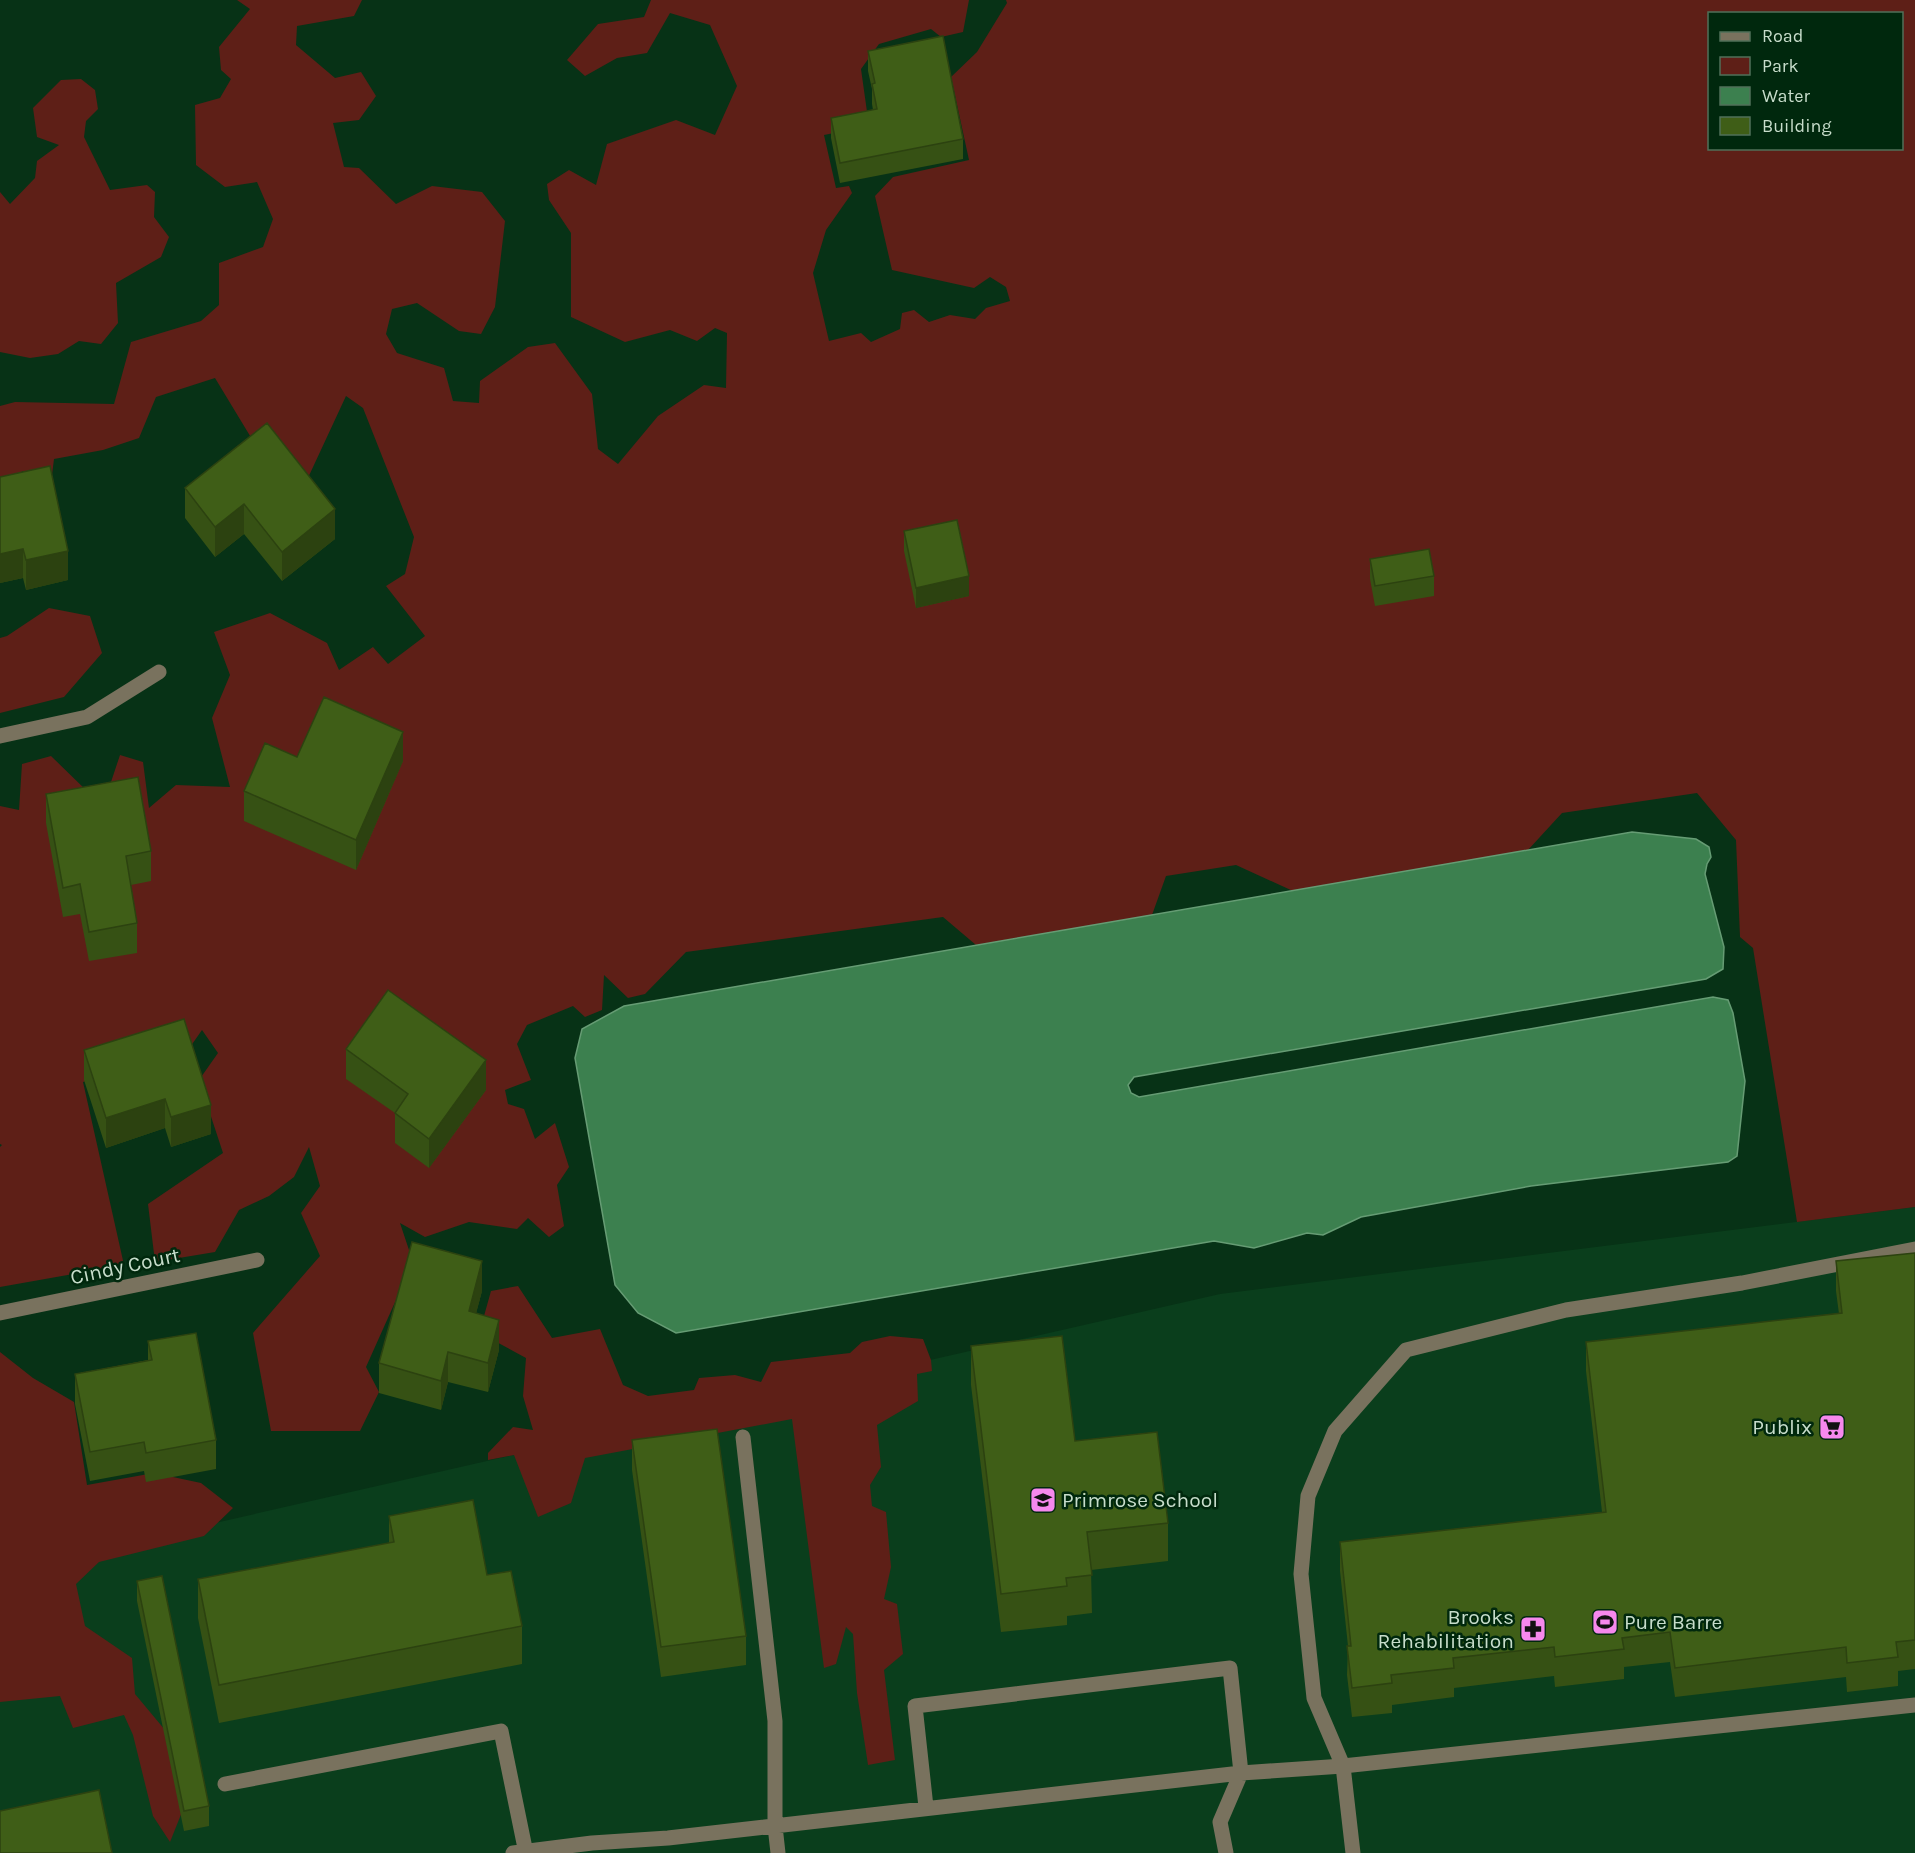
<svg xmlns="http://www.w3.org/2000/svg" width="1915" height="1853" font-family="Karla,sans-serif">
<rect width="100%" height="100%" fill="#073216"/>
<!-- built -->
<path fill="#0a3e1c" d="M1915 1207V1853H0V1572L1220 1294Z"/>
<!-- green -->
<path fill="#5e1f17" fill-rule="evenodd" d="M237 0H362L354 16 297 26 296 45 335 78 361 72 376 96 359 120 333 123 344 167 359 168 396 204 432 186 482 192 505 221 495 307 481 334 459 331 417 303 392 309 386 334 397 353 444 368 453 401 479 403 480 381 528 347 555 343 592 394 598 449 618 464 658 416 704 385 726 388 727 333 715 328 697 341 670 330 625 342 571 317V233L549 200 547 184 569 170 596 185 607 144 676 120 715 135 737 86 710 25 670 13 647 53 617 58 585 76 567 60 598 24 644 17 651 0H969L963 32 941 37 931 29 879 44 861 69 869 126 824 135 836 188 849 186 852 193 826 230 813 273 829 341 861 333 871 342 900 329 902 313 914 310 929 322 950 315 975 319 986 308 1010 301 1006 287 990 277 974 288 892 270 875 196 893 177 969 160 951 77 977 52 1007 3 1006 0H1915V1207L1797 1222 1753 948 1740 937 1736 840 1697 793 1562 813 1528 850 1293 891 1236 865 1166 876 1152 915 976 945 943 917 686 952 645 994 628 998 604 975 602 1010 585 1017 573 1006 527 1025 517 1044 531 1080 505 1090 508 1104 524 1109 535 1139 555 1123 569 1167 557 1185 564 1226 549 1237 528 1218 517 1229 469 1222 425 1237 400 1223 413 1262 366 1367 379 1392 360 1431H271L253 1333 320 1256 301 1213 320 1186 309 1147 294 1177 269 1196 239 1210 215 1252 155 1262 148 1204 223 1153 199 1080 218 1053 202 1030 188 1050 83 1082 124 1265 0 1287V1147L2 1145 0 1144V806L19 810 22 764 51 756 88 792 108 791 120 755 143 762 149 808 176 785 230 787 212 718 230 675 214 632 270 613 327 643 339 670 373 647 388 664 425 636 386 586 405 574 414 537 363 408 346 396 307 480 261 454 215 378 156 397 139 438 103 450 54 459 52 475 23 471 4 483 0 482V406L15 402 114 404 131 342 201 321 219 305V263L263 247 273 219 257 182 225 187 196 165 195 105 220 98 231 79 221 70 219 47 250 9ZM1710 14H1902V148H1710Z
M81 79 95 90 98 109 86 121 84 137 110 190 147 185 155 192 154 217 169 237 161 257 116 283 118 323 101 344 79 341 58 354 30 358 0 352V192L10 204 35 178 37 161 59 145 37 137 33 108 61 80Z
M49 608 90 616 102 653 64 697 0 713V638L7 636Z
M518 1286 552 1338 600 1329 623 1385 648 1396 694 1390 699 1378 735 1375 761 1382 771 1362 850 1353 862 1342 890 1336 923 1339 931 1360 932 1371 917 1374 918 1401 877 1425 881 1467 870 1485 872 1506 886 1512 891 1567 884 1599 897 1604 903 1654 884 1670 895 1760 868 1765 857 1693 853 1634 846 1627 836 1664 824 1668 792 1419 585 1458 571 1503 538 1517 514 1455 488 1460V1453L513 1427 533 1430 523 1396 526 1358 491 1339 484 1316 491 1291Z
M0 1352 33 1378 74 1402 87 1485 154 1473 201 1483 233 1508 204 1536 99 1562 76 1584 85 1626 132 1658 135 1694 165 1730 182 1812 170 1842 153 1816 133 1735 124 1715 73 1728 60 1696 0 1702Z"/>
<!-- water -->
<path fill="#3c804f" stroke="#669c74" stroke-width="1.5" d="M1632 832 1696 839 1709 847 1711 857 1707 864 1705 874 1724 947 1723 969 1706 979 1134 1077 1128 1085 1131 1093 1139 1097 1713 997 1728 1000 1733 1013 1745 1081 1737 1156 1728 1162 1531 1186 1361 1217 1323 1235 1307 1233 1254 1248 1214 1241 676 1333 638 1313 615 1285 575 1058 582 1029 624 1006Z"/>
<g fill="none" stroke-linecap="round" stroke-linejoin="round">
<!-- minor -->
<path stroke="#79725e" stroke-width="15" d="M0 736 87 717 159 672
M0 1313 257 1260
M743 1437 775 1721V1826L778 1853
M225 1784 501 1731 526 1853
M926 1807 915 1706 1230 1668 1241 1773 1220 1822 1226 1853
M513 1853 592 1843 668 1838 1241 1773 1343 1766 1915 1705
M1353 1853 1343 1766 1314 1698 1301 1574 1308 1496 1335 1431 1406 1350 1566 1310 1742 1283 1915 1249"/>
</g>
<!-- wall -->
<path fill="#365114" d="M868 51 963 139V159L840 183 831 138V118L873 110 872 104V89L868 71Z
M267 423 335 539 282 581 244 534 215 557 185 518V488Z
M0 477 68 580 26 590 23 578 0 583Z
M904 531 969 596 916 608 904 551Z
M1370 559 1434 576V596L1375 606 1370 579Z
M297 757 403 761 356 870 244 821V791Z
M46 794 151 851V881L131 885 137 923V953L89 961 80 914 63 917 46 823Z
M346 1049 486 1090 429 1168 395 1143V1113L346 1079Z
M84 1050 211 1105V1134L171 1147 165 1128 106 1148 84 1080Z
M1915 1253V1669L1898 1671V1686L1847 1692 1846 1677 1675 1697 1670 1662 1624 1667V1679L1555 1687 1554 1676 1454 1688V1697L1392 1705V1713L1352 1717 1347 1675 1348 1646 1340 1571V1542L1602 1512 1586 1371V1342L1839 1314 1836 1291V1261Z
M482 1291 476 1313 499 1350 488 1392 448 1382 441 1410 379 1393V1363Z
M148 1341 216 1440V1469L146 1482 144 1471 90 1481 75 1404V1374L148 1360Z
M971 1346 1075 1441 1168 1523V1561L1091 1570 1092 1613 1067 1616V1625L1001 1632 971 1385Z
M632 1440 746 1636V1665L661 1677 632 1470Z
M389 1516 487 1575 522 1626V1664L219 1723 198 1618V1579L389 1543Z
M137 1581 209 1806V1826L184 1831 137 1601Z"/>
<!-- shaded-wall -->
<path fill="#2c4210" d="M244 504V534L215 557V527Z
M335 509V539L282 581V552Z
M23 549V578L0 583V554Z
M68 551V580L26 590V560Z
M969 576V596L916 608V588Z
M403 732V761L356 870V840Z
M486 1060V1090L429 1168V1139Z
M165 1099V1128L106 1148V1118Z
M211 1105V1134L171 1147V1117Z
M482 1261V1291L469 1341V1311Z
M499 1320V1350L488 1392V1363Z
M448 1352V1382L441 1410V1381Z"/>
<!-- building -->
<path fill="#3f5e17" stroke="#2c4210" stroke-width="1.5" d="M943 36 963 139 840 163 831 118 877 109 872 84 875 83 868 51Z
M267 423 335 509 282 552 244 504 215 527 185 488Z
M50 466 68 551 26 560 23 549 0 554V477Z
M957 520 969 576 916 588 904 531Z
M1429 549 1434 576 1375 586 1370 559Z
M324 697 403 732 356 840 244 791 265 743 297 757Z
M138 777 151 851 126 856 137 923 89 932 80 884 63 888 46 794Z
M388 990 486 1060 429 1139 395 1113 408 1094 346 1049Z
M184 1019 211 1105 171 1117 165 1099 106 1118 84 1050Z
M412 1242 482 1261 469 1311 499 1320 488 1363 448 1352 441 1381 379 1363Z
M1915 1253V1640L1896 1642 1898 1657 1847 1663 1846 1647 1675 1668 1670 1632 1622 1638 1624 1649 1555 1657 1554 1647 1453 1658 1454 1668 1391 1675 1392 1683 1352 1688 1347 1646H1351L1340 1542 1606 1512 1586 1342 1842 1313 1836 1261Z
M196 1333 216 1440 146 1453 144 1442 90 1452 75 1374 152 1360 148 1341Z
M1062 1336 1075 1441 1157 1432 1168 1523 1087 1532 1092 1575 1066 1578 1067 1586 1001 1594 971 1346Z
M717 1429 746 1636 661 1647 632 1440Z
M473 1500 487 1575 511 1571 522 1626 219 1685 198 1579 394 1542 389 1516Z
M162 1576 209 1806 184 1811 137 1581Z
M99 1790 112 1853H0V1811Z"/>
<!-- icons -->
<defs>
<symbol id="supermarket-square" viewBox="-11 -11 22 22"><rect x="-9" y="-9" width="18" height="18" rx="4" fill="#f688ed" stroke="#00280d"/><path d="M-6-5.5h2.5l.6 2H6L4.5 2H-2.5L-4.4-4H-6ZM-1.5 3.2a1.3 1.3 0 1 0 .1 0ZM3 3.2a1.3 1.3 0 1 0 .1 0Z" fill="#111"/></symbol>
<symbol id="school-square" viewBox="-11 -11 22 22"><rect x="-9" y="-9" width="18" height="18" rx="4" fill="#f688ed" stroke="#00280d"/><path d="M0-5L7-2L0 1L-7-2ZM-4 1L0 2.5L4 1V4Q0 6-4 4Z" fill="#111"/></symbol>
<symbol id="stadium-square" viewBox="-11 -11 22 22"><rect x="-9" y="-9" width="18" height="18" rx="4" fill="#f688ed" stroke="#00280d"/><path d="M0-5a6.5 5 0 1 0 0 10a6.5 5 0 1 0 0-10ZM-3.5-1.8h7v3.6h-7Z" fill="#111"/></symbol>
<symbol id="pharmacy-square" viewBox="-11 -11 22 22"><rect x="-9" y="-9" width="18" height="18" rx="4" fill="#f688ed" stroke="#00280d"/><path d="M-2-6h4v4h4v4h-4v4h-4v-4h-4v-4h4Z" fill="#111"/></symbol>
</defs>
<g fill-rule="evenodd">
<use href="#supermarket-square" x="1817" y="1412" width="30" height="30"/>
<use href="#school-square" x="1028" y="1485" width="30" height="30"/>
<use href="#stadium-square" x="1590" y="1607" width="30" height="30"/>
<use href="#pharmacy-square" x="1518" y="1614" width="30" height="30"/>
</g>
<g text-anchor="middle" stroke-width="5" stroke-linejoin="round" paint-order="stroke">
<!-- street labels -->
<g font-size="21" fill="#c7ddcb" stroke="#00280d">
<text transform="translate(125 1266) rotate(-12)" y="7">Cindy Court</text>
</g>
<!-- poi labels -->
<g font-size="21" fill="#c7ddcb" stroke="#00280d" text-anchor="end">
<text x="1812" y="1434">Publix</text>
<text x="1062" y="1507" text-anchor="start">Primrose School</text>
<text x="1514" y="1624">Brooks<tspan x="1514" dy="24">Rehabilitation</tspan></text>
<text x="1624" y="1629" text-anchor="start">Pure Barre</text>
</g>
</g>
<!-- legend -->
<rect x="1708" y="12" width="195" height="138" fill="#00280d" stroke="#507059" stroke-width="1.5"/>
<rect x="1720" y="32" width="30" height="9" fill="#79725e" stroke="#507059" stroke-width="1.5"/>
<text x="1762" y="42" font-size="18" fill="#c7ddcb">Road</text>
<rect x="1720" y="57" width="30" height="18" fill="#5e1f17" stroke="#507059" stroke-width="1.5"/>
<text x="1762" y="72" font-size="18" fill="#c7ddcb">Park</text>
<rect x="1720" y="87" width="30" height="18" fill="#3c804f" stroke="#507059" stroke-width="1.5"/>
<text x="1762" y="102" font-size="18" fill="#c7ddcb">Water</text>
<rect x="1720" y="117" width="30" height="18" fill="#3f5e17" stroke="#507059" stroke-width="1.5"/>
<text x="1762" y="132" font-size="18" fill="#c7ddcb">Building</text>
</svg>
